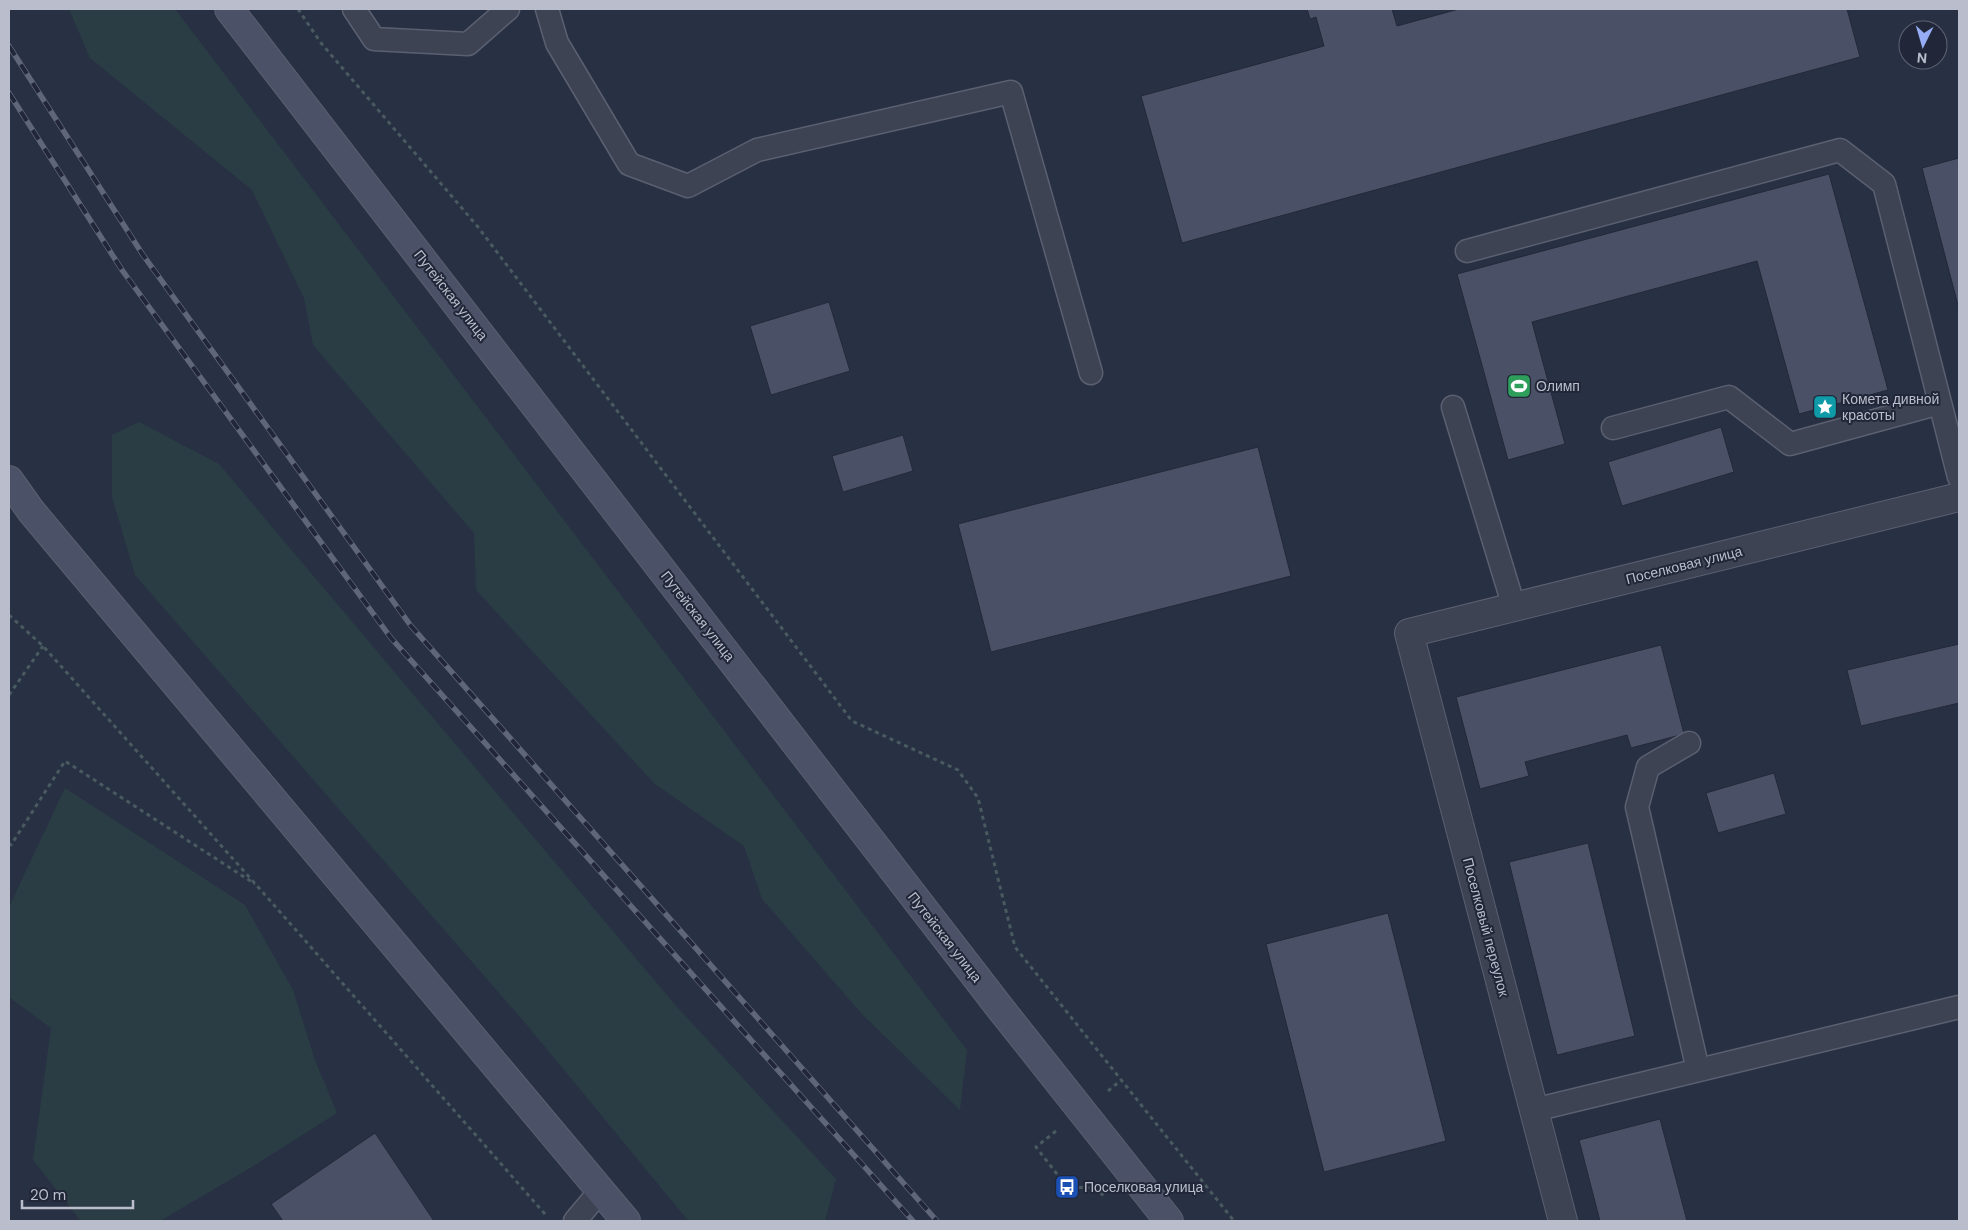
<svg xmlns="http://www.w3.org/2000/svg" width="1968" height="1230" font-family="'DM Sans',sans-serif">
<rect width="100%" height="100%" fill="#283043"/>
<!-- green -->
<path fill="#2a3d44" d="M69 9H175L967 1050 960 1110 861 1013 762 899 744 846 655 784 476 590 474 533 313 345 304 298 252 190 90 58Z
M139 422 219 464 677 1007 836 1179 825 1221H690L686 1218 527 1025 135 575 112 497V435Z
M65 788 245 905 293 990 315 1060 337 1113 250 1168 160 1221H81L33 1160 51 1028 9 997V907Z"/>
<!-- building -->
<path fill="#4a5167" stroke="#23293a" d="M1307 9H1392L1397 26 1459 9H1847L1860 57 1182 243 1141 96 1324 46 1316 17 1310 19Z
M1959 158V309L1922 168Z
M1829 174 1888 390 1799 414 1757 261 1532 322 1565 444 1508 460 1457 274Z
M829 302 850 371 771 395 750 326Z
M1721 427 1734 472 1622 506 1608 462Z
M903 435 913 471 843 492 832 456Z
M1258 447 1291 576 991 652 958 524Z
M1959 644V703L1861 726 1847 670Z
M1661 645 1684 734 1631 748 1627 735 1525 762 1529 776 1480 789 1456 697Z
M1774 773 1786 814 1718 833 1706 793Z
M1588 843 1635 1036 1557 1055 1509 862Z
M1388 913 1446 1141 1324 1172 1266 944Z
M1660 1119 1687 1221H1600L1579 1140Z
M375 1133 434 1221H283L271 1204Z"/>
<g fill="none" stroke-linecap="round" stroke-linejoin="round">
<defs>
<path id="lane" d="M354 9 374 39 468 44 508 9
M547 9 557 43 629 164 688 186 757 150 1011 92 1091 373
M1467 251 1840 150 1884 184 1959 477
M1453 407 1514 607
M1613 428 1729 397 1790 444 1940 403
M1689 743 1648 767 1637 807 1698 1070
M1534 1110 1959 1007
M575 1221 601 1190"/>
<path id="street" d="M1563 1221 1409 633 1959 497"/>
<path id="secondary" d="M229 9 1000 1008 1169 1221
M9 480 31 511 626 1221"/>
</defs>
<!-- lane casing -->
<use href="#lane" stroke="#5b6070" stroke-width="25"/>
<!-- street casing -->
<use href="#street" stroke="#5b6070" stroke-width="30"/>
<!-- secondary casing -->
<use href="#secondary" stroke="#5b6070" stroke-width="30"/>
<!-- path -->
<path stroke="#495a60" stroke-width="3" stroke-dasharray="4 4" stroke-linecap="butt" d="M298 9 321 43 478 227 852 721 958 770 978 798 1015 947 1234 1221
M9 615 43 646 259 888 545 1214
M9 695 43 646
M9 843 11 845 65 761 255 884
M1108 1091 1121 1080
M1056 1131 1036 1147 1067 1187 1097 1188 1105 1198"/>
<!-- lane -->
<use href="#lane" stroke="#3d4353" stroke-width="22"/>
<!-- street -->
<use href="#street" stroke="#3d4353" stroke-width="28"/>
<!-- secondary -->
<use href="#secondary" stroke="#4b5166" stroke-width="28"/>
<defs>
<path id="rail" d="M9 46 143 255 411 626 937 1221
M9 93 122 270 391 638 913 1221"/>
</defs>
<!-- rail casing -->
<use href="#rail" stroke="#5f6679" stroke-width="5.5"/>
<!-- rail -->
<use href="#rail" stroke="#212738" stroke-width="4" stroke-dasharray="11" stroke-linecap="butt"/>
</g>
<!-- icons -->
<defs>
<symbol id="stadium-square" viewBox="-11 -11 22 22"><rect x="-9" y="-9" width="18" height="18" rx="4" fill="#2e9e5b" stroke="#212738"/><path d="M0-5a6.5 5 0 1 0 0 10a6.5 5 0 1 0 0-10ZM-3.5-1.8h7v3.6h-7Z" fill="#fff"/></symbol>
<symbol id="sight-square" viewBox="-11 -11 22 22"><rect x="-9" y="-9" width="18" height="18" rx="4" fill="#0f9aa8" stroke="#212738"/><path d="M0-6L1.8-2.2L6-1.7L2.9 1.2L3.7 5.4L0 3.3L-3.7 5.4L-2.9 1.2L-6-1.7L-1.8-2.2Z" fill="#fff"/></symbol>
<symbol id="bus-square" viewBox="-11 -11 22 22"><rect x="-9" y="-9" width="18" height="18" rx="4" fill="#1a4fb4" stroke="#212738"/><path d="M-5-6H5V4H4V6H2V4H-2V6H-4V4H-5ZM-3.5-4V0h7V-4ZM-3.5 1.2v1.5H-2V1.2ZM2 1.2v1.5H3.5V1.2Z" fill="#fff"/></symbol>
</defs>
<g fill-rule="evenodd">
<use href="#stadium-square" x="1505" y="372" width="28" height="28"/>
<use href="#sight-square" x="1811" y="393" width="28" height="28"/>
<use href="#bus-square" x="1053" y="1173" width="28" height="28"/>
</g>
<g text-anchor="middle" stroke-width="4" stroke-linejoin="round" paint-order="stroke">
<!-- street labels -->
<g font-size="14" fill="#babecc" stroke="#212738">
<text transform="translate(451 295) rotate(52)" y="5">Путейская улица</text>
<text transform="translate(1684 565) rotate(-14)" y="5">Поселковая улица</text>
<text transform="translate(698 616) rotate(52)" y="5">Путейская улица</text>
<text transform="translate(1486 927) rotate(75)" y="5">Поселковый переулок</text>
<text transform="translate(945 937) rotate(52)" y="5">Путейская улица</text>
</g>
<!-- poi labels -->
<g font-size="14" fill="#babecc" stroke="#212738" text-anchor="start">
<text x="1536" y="391">Олимп</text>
<text x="1842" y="404">Комета дивной<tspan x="1842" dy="16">красоты</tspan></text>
<text x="1084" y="1192">Поселковая улица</text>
</g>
</g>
<!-- border -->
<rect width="1968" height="1230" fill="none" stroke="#babecc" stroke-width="20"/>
<!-- north arrow -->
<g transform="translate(1923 45) rotate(185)"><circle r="24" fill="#212738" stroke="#5e6373"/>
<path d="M0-4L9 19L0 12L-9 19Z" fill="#96adf5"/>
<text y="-8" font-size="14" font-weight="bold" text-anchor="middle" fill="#babecc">N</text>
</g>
<!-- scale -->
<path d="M22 1200v8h111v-8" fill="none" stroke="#babecc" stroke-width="2.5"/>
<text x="30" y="1200" font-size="15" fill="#babecc" stroke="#212738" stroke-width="4" paint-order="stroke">20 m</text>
</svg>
